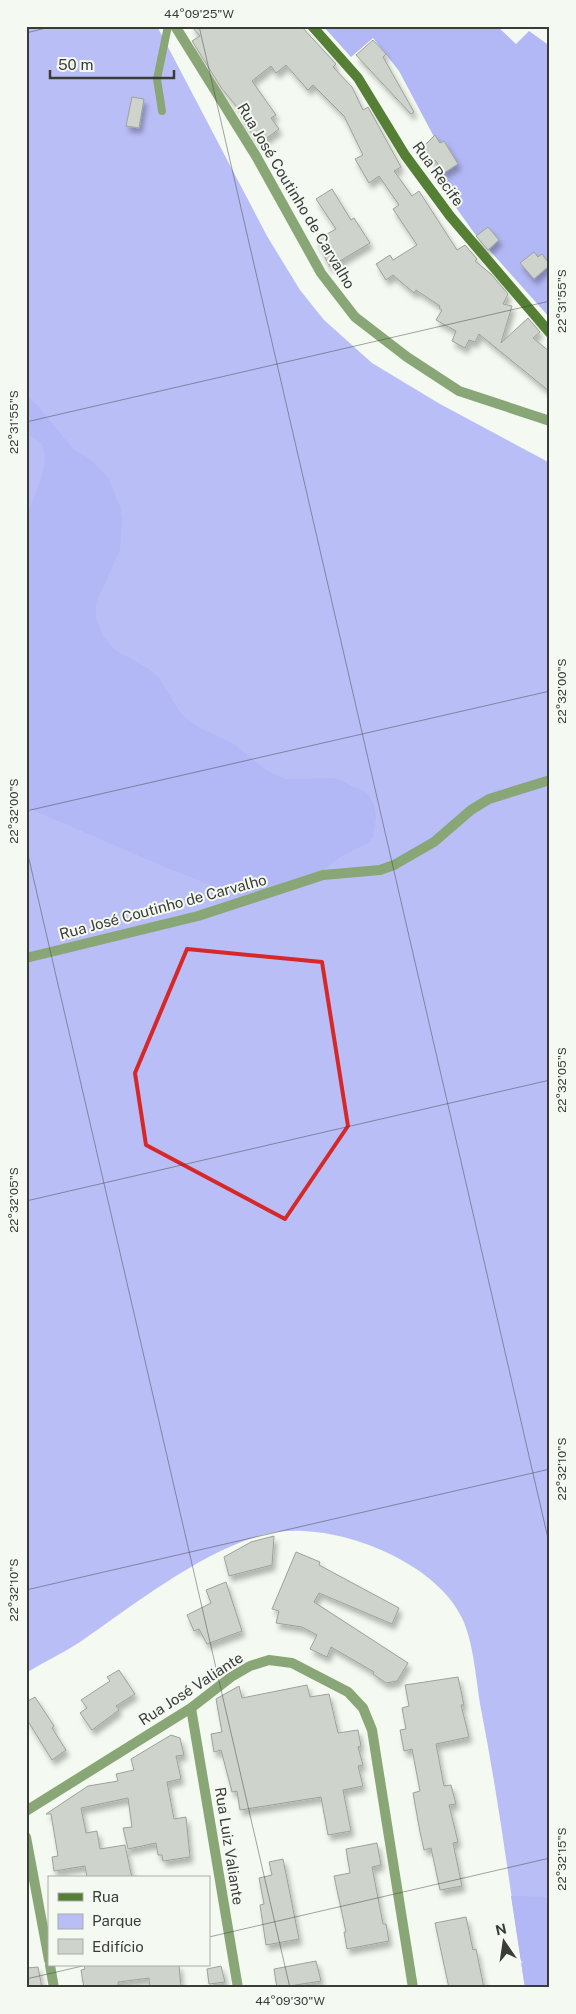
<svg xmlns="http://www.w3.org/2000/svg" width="576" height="2014" font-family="'Public Sans',sans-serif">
<defs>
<filter id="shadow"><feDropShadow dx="3" dy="5.5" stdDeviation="2.5" flood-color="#0004"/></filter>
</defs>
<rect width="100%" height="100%" fill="#f4f9f1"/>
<!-- green -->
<path fill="#babef6" d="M26 26H157L267 236 300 290 324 320 372 363 440 404 550 463V1988H525C511 1895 499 1801 481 1709 476 1681 474 1643 462 1618 434 1558 324 1517 262 1535 199 1553 134 1605 80 1642 63 1653 44 1662 26 1673Z"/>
<!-- forest -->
<path fill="#b2b7f5" d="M323 26H497L516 44 529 31 550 46V318L475 234 434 177 449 165 399 71 373 38 351 57Z
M26 395 40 408 72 448 91 460 108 478 120 506 122 519 120 550 96 603V618L103 636 115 650 149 669 159 678 181 714 200 728 234 744 266 770 285 779 336 778 367 793 374 804 376 818 373 836 368 843 340 857 323 870 244 898 167 868 26 807V517C33 495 53 466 41 442L26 434Z
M511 1896 550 1897V1988H525Z"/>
<!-- building -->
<path fill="#ced3cb" stroke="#9da29a" filter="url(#shadow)" d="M191 26H301L336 64 333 67 352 87 363 110 368 107 401 167 394 171 412 196 419 191 457 250 465 245 477 259 475 261 491 274 508 294 503 304 512 306 501 343 528 318 540 332 533 338 550 352V392L479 334 475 342 469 340 465 348 452 341 456 331 436 320 442 310 439 308 440 306 416 290 414 293 393 275 386 280 376 264 390 255 393 260 417 245 393 209 399 205 379 176 369 183 355 159 363 155 344 116 313 85 308 90 286 65 276 73 271 66 252 81 276 115 271 118 279 129 259 144 240 116 243 114 222 89 192 41 200 36Z
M373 40 386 54 383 57 414 112 411 114 356 55Z
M132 97 144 99 139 128 126 126Z
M435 135 440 143 444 141 458 164 444 173 435 160 432 162 424 146Z
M332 189 351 220 354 218 370 243 330 267 316 240 336 229 316 199Z
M488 227 499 240 488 250 476 236Z
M534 252 538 257 542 254 550 265 534 279 520 263Z
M274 1536 272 1565 229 1576 224 1557 251 1542Z
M296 1552 320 1562 319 1565 399 1608 392 1624 319 1593 314 1602 408 1663 397 1681 386 1683 373 1674 374 1672 331 1647 327 1657 310 1649 317 1635 302 1627 276 1623 279 1611 272 1609Z
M226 1582 242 1631 207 1644 199 1629 194 1631 187 1615 211 1603 206 1590Z
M119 1670 135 1694 116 1706 119 1710 92 1730 80 1713 87 1708 81 1700 110 1681 107 1677Z
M458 1677 464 1705H461L469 1737 436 1744 444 1786 451 1785 456 1804 449 1805 458 1842 453 1843 462 1886 440 1890 431 1848 424 1850 420 1832 413 1793 420 1791 412 1749 404 1751 400 1730 406 1729 402 1708 409 1706 405 1685Z
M307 1685 310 1697 329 1694 338 1733 358 1730 361 1746 358 1747 363 1765 358 1766 363 1786 343 1790 351 1831 328 1835 321 1797 240 1810 237 1791 232 1792 221 1750 214 1752 211 1734 222 1732 216 1699 239 1686 242 1698Z
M35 1697 54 1726 52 1728 66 1750 52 1760 26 1718V1702Z
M171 1735 180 1738 184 1755 176 1756 181 1779 167 1782 174 1819 186 1817 190 1857 163 1861 162 1855H158L156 1843 128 1849 123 1828 132 1827 128 1798 81 1808 86 1833 97 1831 100 1849 125 1845 132 1878H87L85 1866 54 1871 52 1857 58 1856 51 1814H46L88 1786 118 1781 116 1774 134 1770 131 1759Z
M377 1843 381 1865 372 1867 383 1924H386L389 1941 347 1949 344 1932H346L334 1876 350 1873 346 1849Z
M283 1859 299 1939 266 1945 260 1905 264 1904 259 1878 272 1875 269 1862Z
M466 1917 473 1950 476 1949 484 1988H449L435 1923Z
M316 1961 321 1981 277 1988 274 1969Z
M84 1965H179L181 1988H150L149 1978 118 1982 119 1988H84L81 1970 85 1969Z
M221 1966 225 1982 209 1984 207 1969Z
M38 1967 42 1988H26V1968Z"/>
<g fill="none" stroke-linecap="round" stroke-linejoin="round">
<!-- lane -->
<path stroke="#89a776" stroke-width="8" d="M162 111 157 79 168 26"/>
<!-- street -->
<path stroke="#89a776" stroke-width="10" d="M175 26 256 156 321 273 355 317 407 357 459 391 550 421
M26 958 198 916 323 875 380 870 394 865 434 842 471 810 489 799 550 780
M191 1708 238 1988
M26 1811 191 1708 231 1677 250 1666 269 1660 292 1663 348 1692 363 1708 372 1730 413 1988
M26 1837 49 1960
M50 1965 54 1988"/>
<!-- secondary -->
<path stroke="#547f34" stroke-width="10" d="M312 26 358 78 405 155 450 216 550 333"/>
</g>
<!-- marked area -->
<path fill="none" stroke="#d62828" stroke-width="4" stroke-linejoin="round" d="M187 949 322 962 348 1126 285 1219 146 1145 135 1073Z"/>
<!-- ticks -->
<path fill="none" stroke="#3a3c39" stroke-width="1" stroke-opacity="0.45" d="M199 26 550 1547M26 33 54 26M26 422 550 301M26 811 550 691M26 846 290 1988M26 1201 550 1080M26 1590 550 1469M209 1937 550 1858M26 1979 87 1965"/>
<g text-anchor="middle" stroke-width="4" stroke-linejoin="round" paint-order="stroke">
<!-- street labels -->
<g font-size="15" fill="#3a3c39" stroke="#f4f9f1">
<text transform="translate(438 174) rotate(54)" y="5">Rua Recife</text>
<text transform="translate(296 196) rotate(59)" y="5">Rua José Coutinho de Carvalho</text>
<text transform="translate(163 907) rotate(-15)" y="5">Rua José Coutinho de Carvalho</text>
<text transform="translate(191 1689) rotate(-33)" y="5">Rua José Valiante</text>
<text transform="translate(229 1846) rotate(81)" y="5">Rua Luiz Valiante</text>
</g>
</g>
<!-- border -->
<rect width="576" height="2014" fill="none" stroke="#f4f9f1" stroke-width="55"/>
<!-- legend -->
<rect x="48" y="1876" width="162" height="90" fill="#f4f9f1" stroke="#aaada7"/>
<rect x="58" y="1893" width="25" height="8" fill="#547f34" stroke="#aaada7"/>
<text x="92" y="1902" font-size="15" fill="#3a3c39">Rua</text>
<rect x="58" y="1914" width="25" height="15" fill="#babef6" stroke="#aaada7"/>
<text x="92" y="1926" font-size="15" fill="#3a3c39">Parque</text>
<rect x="58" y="1939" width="25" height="15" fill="#ced3cb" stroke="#aaada7"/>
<text x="92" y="1952" font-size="15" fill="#3a3c39">Edifício</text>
<!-- north arrow -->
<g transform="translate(504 1942) rotate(347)" stroke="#f4f9f1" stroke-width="4" paint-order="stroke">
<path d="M0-4L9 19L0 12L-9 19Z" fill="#3a3c39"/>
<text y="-8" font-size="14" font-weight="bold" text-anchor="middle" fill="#3a3c39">N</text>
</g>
<!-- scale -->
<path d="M50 70v8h124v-8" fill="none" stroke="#3a3c39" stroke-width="2.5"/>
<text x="58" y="70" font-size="15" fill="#3a3c39" stroke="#f4f9f1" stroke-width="4" paint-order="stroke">50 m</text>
<rect x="28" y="28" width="520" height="1958" fill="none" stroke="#3a3c39" stroke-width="2"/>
<g font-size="12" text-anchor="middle" fill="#3a3c39">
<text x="199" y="18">44°09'25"W</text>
<text transform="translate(562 301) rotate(-90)" y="4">22°31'55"S</text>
<text transform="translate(14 422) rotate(-90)" y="4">22°31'55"S</text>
<text transform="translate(562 691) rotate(-90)" y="4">22°32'00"S</text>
<text transform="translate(14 811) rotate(-90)" y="4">22°32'00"S</text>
<text transform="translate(562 1080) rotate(-90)" y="4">22°32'05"S</text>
<text transform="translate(14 1200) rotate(-90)" y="4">22°32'05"S</text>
<text transform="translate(562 1469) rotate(-90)" y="4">22°32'10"S</text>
<text transform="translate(14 1590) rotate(-90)" y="4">22°32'10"S</text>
<text transform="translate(562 1859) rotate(-90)" y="4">22°32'15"S</text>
<text x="290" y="2005">44°09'30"W</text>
</g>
</svg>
